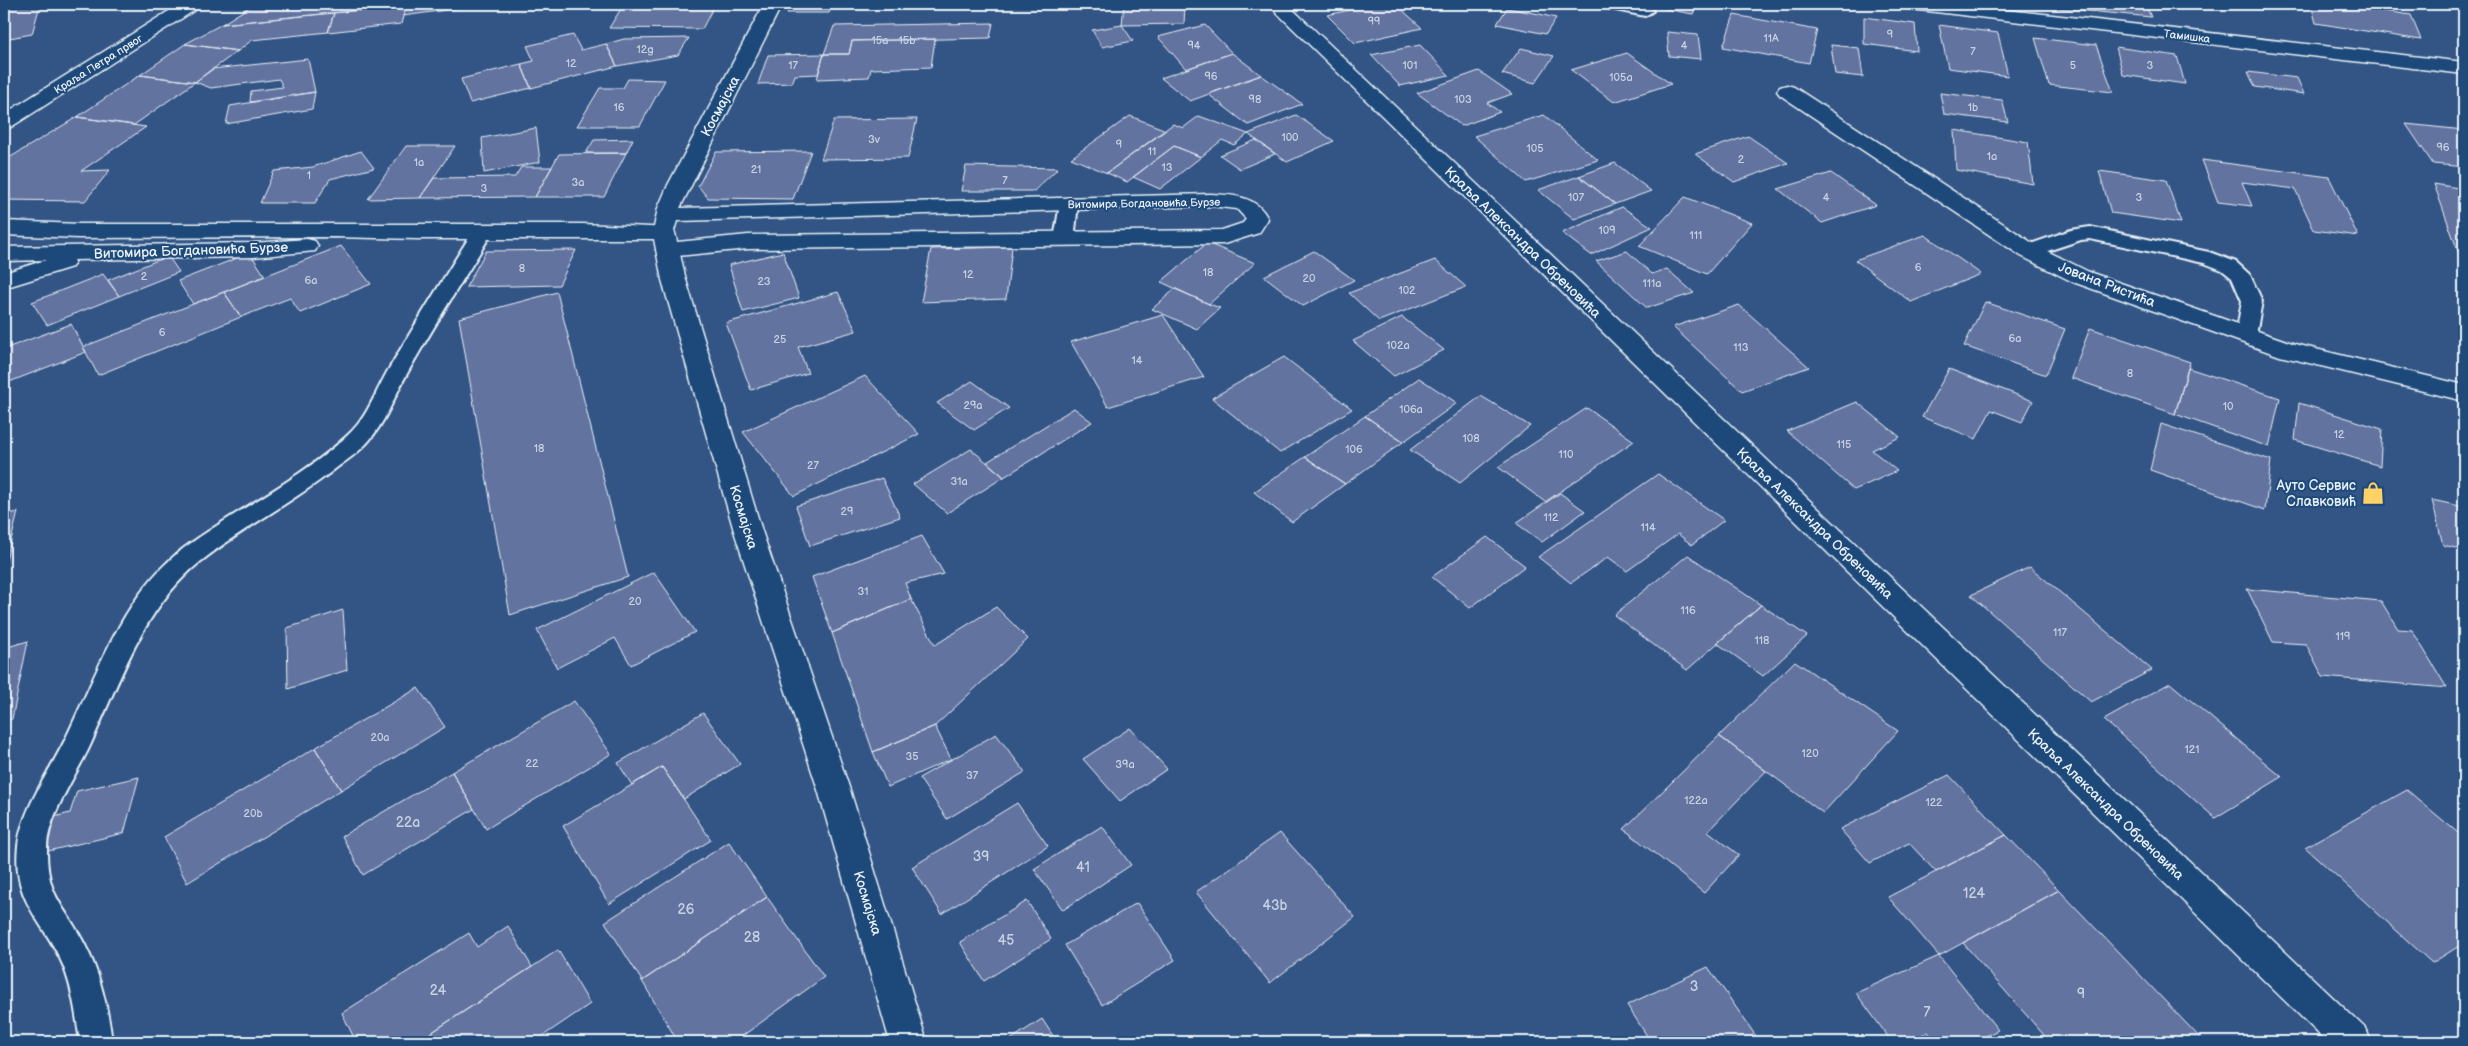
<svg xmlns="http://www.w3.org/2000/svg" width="2468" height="1046" font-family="'Balsamiq Sans',sans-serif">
<rect width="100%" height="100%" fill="#335585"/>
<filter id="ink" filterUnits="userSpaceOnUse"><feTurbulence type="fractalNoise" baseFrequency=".02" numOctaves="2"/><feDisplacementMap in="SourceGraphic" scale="10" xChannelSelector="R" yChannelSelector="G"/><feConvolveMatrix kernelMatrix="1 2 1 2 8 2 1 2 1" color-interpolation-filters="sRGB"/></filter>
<g filter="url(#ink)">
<!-- building -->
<path fill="#6473a0" stroke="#e8f1f8" d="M4 4H48L40 5 32 34 4 39Z
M254 4H381L380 8 222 24Z
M462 4 461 8 403 16 407 4Z
M624 4H715L702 29 609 28Z
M791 4H833L829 13H787Z
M1124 4H1185L1184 24 1122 25Z
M1377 4H1396L1422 28 1355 43 1327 15Z
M1637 4H1697L1693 14Z
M2018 4H2085L2088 11Z
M2085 4H2145L2151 17 2088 11Z
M2311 4H2339L2411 15 2421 40 2316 23Z
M406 5 401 24 328 32 334 13Z
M1507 8 1539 14 1556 18 1546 34 1497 24Z
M334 13 328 32 252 40 238 51 185 44 222 24Z
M1734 15 1817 30 1809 63 1723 47Z
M1864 17 1915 24 1917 51 1864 44Z
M993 23 990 38 852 41 849 54H824L834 26Z
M1122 25 1133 41 1102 47 1092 30Z
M1205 25 1232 53 1186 69 1158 37Z
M1939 25 1998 33 2008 76 1948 68Z
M1667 32 1698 35 1701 59 1669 56Z
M573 35 581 50 606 44 617 66 531 88 521 64 534 61 527 46Z
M689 38 678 55 617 66 606 44 624 39Z
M2035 38 2096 45 2113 92 2049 85Z
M935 39 931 67 871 69 869 77 817 79 824 54H849L852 41Z
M185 44 238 51 195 82 140 75Z
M1420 45 1449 75 1400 86 1371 55Z
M1831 45 1859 48 1863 77 1835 74Z
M2116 47 2177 56 2185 84 2123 75Z
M1521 48 1554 56 1535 83 1502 74Z
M1232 53 1261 75 1190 101 1161 78Z
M1627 53 1671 84 1614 102 1571 70Z
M824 54 818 74 795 75 792 83 758 84 768 55Z
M308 59 315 92 250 102 251 91 283 87 279 79 211 88 195 82 212 69Z
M521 64 531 88 470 103 461 79Z
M1479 71 1512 94 1487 103 1500 112 1462 126 1417 93Z
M2248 72 2297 78 2304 94 2255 87Z
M140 75 195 82 134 125 77 117Z
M1261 75 1302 104 1248 125 1208 94Z
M628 79 665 80 640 126H577L600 88H623Z
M315 92 312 109 226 124 230 106Z
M1940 93 2002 100 2008 122 1944 114Z
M1296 115 1334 141 1287 162 1248 134Z
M1544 115 1598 160 1526 182 1474 136Z
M1130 116 1166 130 1107 173 1071 158Z
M1199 116 1248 134 1234 145 1222 140 1201 157 1174 146 1127 182 1107 173 1173 124 1183 128Z
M77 117 146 127 81 171 110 170 85 201 4 200V161Z
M917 119 908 158 821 159 834 120Z
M2406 124 2464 130V167L2433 164Z
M536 128 540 162 484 173 482 138Z
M1954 130 2028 142 2033 184 1956 170Z
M1748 136 1788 163 1734 182 1695 154Z
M633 139 626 153H586L594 140Z
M1256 140 1275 154 1240 169 1220 155Z
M406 146H455L420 198 368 199Z
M1174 146 1201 157 1160 189 1133 177Z
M361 151 374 168 330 179 315 203H260L274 171 313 167Z
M811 151 793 199 708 198 698 186 716 152Z
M626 153 604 197H535L559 154Z
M2202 160 2329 177 2358 236 2314 230 2295 189 2242 182 2252 206 2218 202Z
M1615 163 1651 191 1615 204 1579 176Z
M966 166 1058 168 1034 191H961Z
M521 167H552L535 197 420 198 434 178 515 177Z
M2099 171 2166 180 2181 223 2111 213Z
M1831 173 1876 205 1822 223 1778 189Z
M1579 176 1615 204 1574 219 1538 190Z
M2434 184 2464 189V255L2459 254Z
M1685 197 1752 223 1707 274 1639 246Z
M1622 207 1652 227 1591 255 1562 233Z
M1925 235 1981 274 1911 302 1855 260Z
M1207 243 1255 263 1209 304 1161 282Z
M341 246 371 284 300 313 290 298 241 317 224 292Z
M1012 247 1006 299 921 302 931 249Z
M576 250 559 285 466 287 486 251Z
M1314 251 1354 280 1303 306 1264 276Z
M1627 251 1652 274 1667 269 1694 293 1647 308 1596 261Z
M783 252 799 298 743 312 729 265Z
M250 253 265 276 193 304 178 281Z
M168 256 179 272 119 296 108 280Z
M1435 260 1466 287 1379 321 1349 293Z
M103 274 119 296 47 325 32 302Z
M1175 289 1209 304 1220 308 1197 329 1152 309Z
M224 292 241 317 98 375 83 347Z
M557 292 628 577 510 615 459 318Z
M838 292 856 331 798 347 808 373 751 390 726 323Z
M1985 302 2065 329 2046 375 1964 346Z
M1739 305 1809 367 1742 391 1673 327Z
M1163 315 1204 377 1108 407 1071 342Z
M1402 317 1444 350 1394 376 1353 341Z
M71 324 86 352 4 384V349Z
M2090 328 2190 362 2175 414 2071 378Z
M1284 357 1352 409 1280 453 1212 398Z
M2188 368 2280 398 2269 447 2175 414Z
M1949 369 2033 401 2022 422 1991 410 1976 439 1922 417Z
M865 376 919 434 794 496 743 432Z
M1419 378 1457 403 1403 442 1365 416Z
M972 381 1009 408 974 430 937 403Z
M1481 396 1530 426 1460 483 1410 450Z
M1857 402 1900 437 1872 450 1897 471 1854 490 1787 431Z
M2299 403 2382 429 2380 466 2295 440Z
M1074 408 1092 422 1004 477 987 462Z
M1587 408 1634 441 1545 502 1498 467Z
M1365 416 1403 442 1345 484 1305 457Z
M2161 424 2271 460 2265 510 2150 470Z
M971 449 1004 477 947 513 913 484Z
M1305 457 1345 484 1292 522 1254 492Z
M1658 474 1724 520 1692 545 1678 534 1627 571 1608 557 1571 583 1538 557Z
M882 478 900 517 810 546 796 506Z
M1560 493 1585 511 1542 542 1516 523Z
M2432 500 2464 507V550L2443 545Z
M18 512 4 569V515Z
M922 536 944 574 905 583 911 599 832 633 812 577Z
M1487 537 1525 566 1470 608 1432 577Z
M1688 555 1761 605 1687 670 1614 615Z
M2030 567 2152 670 2091 702 1971 595Z
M654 572 695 632 631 665 615 638 557 668 537 630Z
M2247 589 2381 601 2398 629 2412 630 2447 688 2323 677 2306 644 2273 642Z
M911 599 935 645 996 607 1028 639 935 726 873 752 832 633Z
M1761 605 1807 636 1763 676 1717 643Z
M343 610 347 670 288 689 287 628Z
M28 641 12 719 4 721V648Z
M1795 661 1898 731 1823 813 1719 736Z
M2170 683 2282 777 2215 818 2104 720Z
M418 688 445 727 341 790 315 748Z
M574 701 611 754 486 829 452 772Z
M703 713 740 764 684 799 662 767 632 785 618 763Z
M935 726 951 759 888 787 873 752Z
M1130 728 1167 769 1120 801 1083 759Z
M996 734 1025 772 947 819 919 778Z
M1719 736 1766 771 1708 831 1739 855 1704 893 1624 829Z
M315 748 341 790 187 883 164 837Z
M662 767 711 840 609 904 563 826Z
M452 772 474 809 363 875 342 836Z
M1949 775 2006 835 1936 872 1909 843 1870 863 1840 829Z
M139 777 124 833 44 852 54 817 70 813 77 791Z
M2407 790 2464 838V943L2432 963 2305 847Z
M1017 803 1048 846 942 914 912 867Z
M1102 826 1131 865 1063 910 1034 869Z
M1280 833 1355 917 1270 983 1196 892Z
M2006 835 2059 890 1939 956 1888 897Z
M729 842 767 897 642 981 605 922Z
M2059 890 2204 1042H2050L1963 943Z
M767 897 824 977 734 1042H678L642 981Z
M1027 901 1051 939 984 981 960 942Z
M1137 903 1175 960 1102 1005 1065 945Z
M508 926 532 967 417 1042H356L342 1013 469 933 477 947Z
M558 950 590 1004 534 1042H417Z
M1939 956 1998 1030 1973 1042H1936L1928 1032 1907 1042H1892L1856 993Z
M1708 967 1760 1042H1651L1627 1005Z
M1042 1019 1057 1042H1007Z"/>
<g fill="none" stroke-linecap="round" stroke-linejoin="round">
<defs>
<path id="lane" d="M1598 4H1631L1651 8 1653 11 1645 16 1601 7Z
M1069 198 1076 200 1078 204 1074 239 1071 243H1057L1054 239 1060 204 1062 200Z
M483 225 490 227 493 231C464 278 435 324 408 372 394 396 386 423 366 444 357 454 345 461 335 469 292 503 242 528 200 562 142 609 119 683 89 748 76 775 47 818 47 848 46 899 66 906 86 947 101 976 108 1010 112 1042H80C76 1015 73 990 63 965 44 920 12 903 18 846 21 812 49 772 64 742 97 675 122 595 184 548 237 509 300 480 348 435 368 417 376 390 390 367 417 321 445 276 473 231L476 227Z
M2090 227 2209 252 2236 262 2250 275 2262 301 2256 335 2253 340 2246 342 2239 340 2236 335 2242 301 2232 278 2222 270 2204 263 2090 239 2081 240 2029 257 2022 255 2019 251 2022 247 2071 230Z"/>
<path id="street" d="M764 4H782L680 208 1211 194C1234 195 1257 196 1268 219L1259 233 1224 244 748 249 667 257 659 255 656 250 659 245 667 243 748 235 1222 230 1243 223 1246 219 1237 209 1211 206 677 221 672 237 664 239 656 237 653 232 658 208 668 185Z
M1268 4H1287L2366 1029 2371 1042H2327Z
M1901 4H1955L2464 62V74L1910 9 1904 8Z
M1787 85 1794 87 2037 246 2089 272 2295 344 2464 385V401L2280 356 2073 282 2021 256 1780 95 1777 91 1780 87Z"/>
<path id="secondary" d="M180 4H201L198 8 11 127 4 129V114Z
M4 221 79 224H582L672 228 675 233 686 280 762 531 850 790 927 1042H890L818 790 734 531 662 280 654 239H417L335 237 79 238 4 235Z
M307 239 315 241 318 246 315 251 253 257 74 260 75 262 72 267 4 288V273L46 260 4 261V247L253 243Z"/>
</defs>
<!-- lane casing -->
<use href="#lane" stroke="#e8f1f8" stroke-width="4"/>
<!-- street casing -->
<use href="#street" stroke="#e8f1f8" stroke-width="3"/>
<!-- secondary casing -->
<use href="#secondary" stroke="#e8f1f8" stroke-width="3"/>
<!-- lane -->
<use href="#lane" fill="#1f4a7a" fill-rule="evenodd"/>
<!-- street -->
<use href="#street" fill="#1f4a7a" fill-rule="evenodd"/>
<!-- secondary -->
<use href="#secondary" fill="#1f4a7a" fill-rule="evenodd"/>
</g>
</g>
<!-- icons -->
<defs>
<symbol id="shop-bare" viewBox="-9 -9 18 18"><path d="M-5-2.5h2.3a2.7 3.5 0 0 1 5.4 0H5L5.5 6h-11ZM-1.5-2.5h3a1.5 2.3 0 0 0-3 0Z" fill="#ffd166" stroke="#1f4a7a" stroke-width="2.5" paint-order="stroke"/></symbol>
</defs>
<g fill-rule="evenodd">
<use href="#shop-bare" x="2357" y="477" width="32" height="32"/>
</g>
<g text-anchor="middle" stroke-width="4" stroke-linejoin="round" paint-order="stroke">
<!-- number labels -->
<g font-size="11" fill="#c7d2e2">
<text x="1374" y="25">99</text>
<text x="1890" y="38">9</text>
<text x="1771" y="42">11A</text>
<text x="880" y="44">15a</text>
<text x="907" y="44">15b</text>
<text x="1194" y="49">94</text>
<text x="1684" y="49">4</text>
<text x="645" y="53">12g</text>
<text x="1973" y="55">7</text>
<text x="571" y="67">12</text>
<text x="793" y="69">17</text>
<text x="1410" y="69">101</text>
<text x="2073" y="69">5</text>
<text x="2150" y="69">3</text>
<text x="1211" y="80">96</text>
<text x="1621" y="81">105a</text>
<text x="1255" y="103">98</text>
<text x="1463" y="103">103</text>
<text x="619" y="111">16</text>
<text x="1973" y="111">1b</text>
<text x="1290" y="141">100</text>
<text x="874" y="143">3v</text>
<text x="1119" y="148">9</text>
<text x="2443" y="151">96</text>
<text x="1535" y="152">105</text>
<text x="1152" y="155">11</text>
<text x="1992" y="160">1a</text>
<text x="1741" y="163">2</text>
<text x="419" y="166">1a</text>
<text x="1167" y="171">13</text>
<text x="756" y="173">21</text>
<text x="309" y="179">1</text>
<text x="1005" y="184">7</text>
<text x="578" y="186">3a</text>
<text x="484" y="192">3</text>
<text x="1576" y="201">107</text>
<text x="1826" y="201">4</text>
<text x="2139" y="201">3</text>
<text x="1607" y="234">109</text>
<text x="1696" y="239">111</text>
<text x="1918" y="271">6</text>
<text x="522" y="272">8</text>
<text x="1208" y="276">18</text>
<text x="968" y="278">12</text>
<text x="144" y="280">2</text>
<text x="1309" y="282">20</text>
<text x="311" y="284">6a</text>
<text x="764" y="285">23</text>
<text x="1652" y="287">111a</text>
<text x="1407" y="294">102</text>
<text x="162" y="336">6</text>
<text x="2015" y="342">6a</text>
<text x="780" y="343">25</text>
<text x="1398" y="349">102a</text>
<text x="1741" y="351">113</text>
<text x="1137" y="364">14</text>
<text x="2130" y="377">8</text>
<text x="973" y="409">29a</text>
<text x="2228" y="410">10</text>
<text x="1411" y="413">106a</text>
<text x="2339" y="438">12</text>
<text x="1471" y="442">108</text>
<text x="1844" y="448">115</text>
<text x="539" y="452">18</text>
<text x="1354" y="453">106</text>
<text x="1566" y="458">110</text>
<text x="813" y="469">27</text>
<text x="959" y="485">31a</text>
<text x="847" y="515">29</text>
<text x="1551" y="521">112</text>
<text x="1648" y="531">114</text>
<text x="863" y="595">31</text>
<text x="635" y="605">20</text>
<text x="1688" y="614">116</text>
<text x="2060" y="636">117</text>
<text x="2343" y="640">119</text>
<text x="1762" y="644">118</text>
<text x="380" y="741">20a</text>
<text x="2192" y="753">121</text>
<text x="1810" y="757">120</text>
<text x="912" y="760">35</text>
<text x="532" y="767">22</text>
<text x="1125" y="768">39a</text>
<text x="972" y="779">37</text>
<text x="1696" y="804">122a</text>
<text x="1934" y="806">122</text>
<text x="253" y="817">20b</text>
</g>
<!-- far-street labels -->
<g font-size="11" fill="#e8f1f8" stroke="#1f4a7a">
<text transform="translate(2187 36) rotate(7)" y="4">Тамишка</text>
<text transform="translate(98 64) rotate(-32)" y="4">Краља Петра првог</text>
<text transform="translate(1144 203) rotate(-1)" y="4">Витомира Богдановића Бурзе</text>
</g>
<!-- street labels -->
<g font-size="14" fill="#e8f1f8" stroke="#1f4a7a">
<text transform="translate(720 106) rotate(-62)" y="5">Космајска</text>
<text transform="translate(1523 242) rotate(44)" y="5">Краља Александра Обреновића</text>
<text transform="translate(191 250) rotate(-2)" y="5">Витомира Богдановића Бурзе</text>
<text transform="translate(2107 284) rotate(21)" y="5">Јована Ристића</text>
<text transform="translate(744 517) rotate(73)" y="5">Космајска</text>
<text transform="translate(1815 523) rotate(44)" y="5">Краља Александра Обреновића</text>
<text transform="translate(2106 804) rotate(44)" y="5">Краља Александра Обреновића</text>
<text transform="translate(868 903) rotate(73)" y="5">Космајска</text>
</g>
<!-- poi labels -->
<g font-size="14" fill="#e8f1f8" stroke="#1f4a7a" text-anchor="end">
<text x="2356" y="490">Ауто Сервис<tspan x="2356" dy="16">Славковић</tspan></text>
</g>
<!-- near-number labels -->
<g font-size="14" fill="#c7d2e2">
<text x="408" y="827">22a</text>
<text x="981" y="861">39</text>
<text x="1083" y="872">41</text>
<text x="1974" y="898">124</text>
<text x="1275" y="910">43b</text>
<text x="686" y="914">26</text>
<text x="752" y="942">28</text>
<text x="1006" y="945">45</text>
<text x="1694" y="991">3</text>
<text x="438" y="995">24</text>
<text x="2081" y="998">9</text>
<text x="1927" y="1017">7</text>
</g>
</g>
<!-- margin -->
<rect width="2468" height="1046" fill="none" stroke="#1f4a7a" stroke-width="20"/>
<rect x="10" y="10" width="2448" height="1026" fill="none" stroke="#e8f1f8" stroke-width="2" filter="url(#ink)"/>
</svg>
